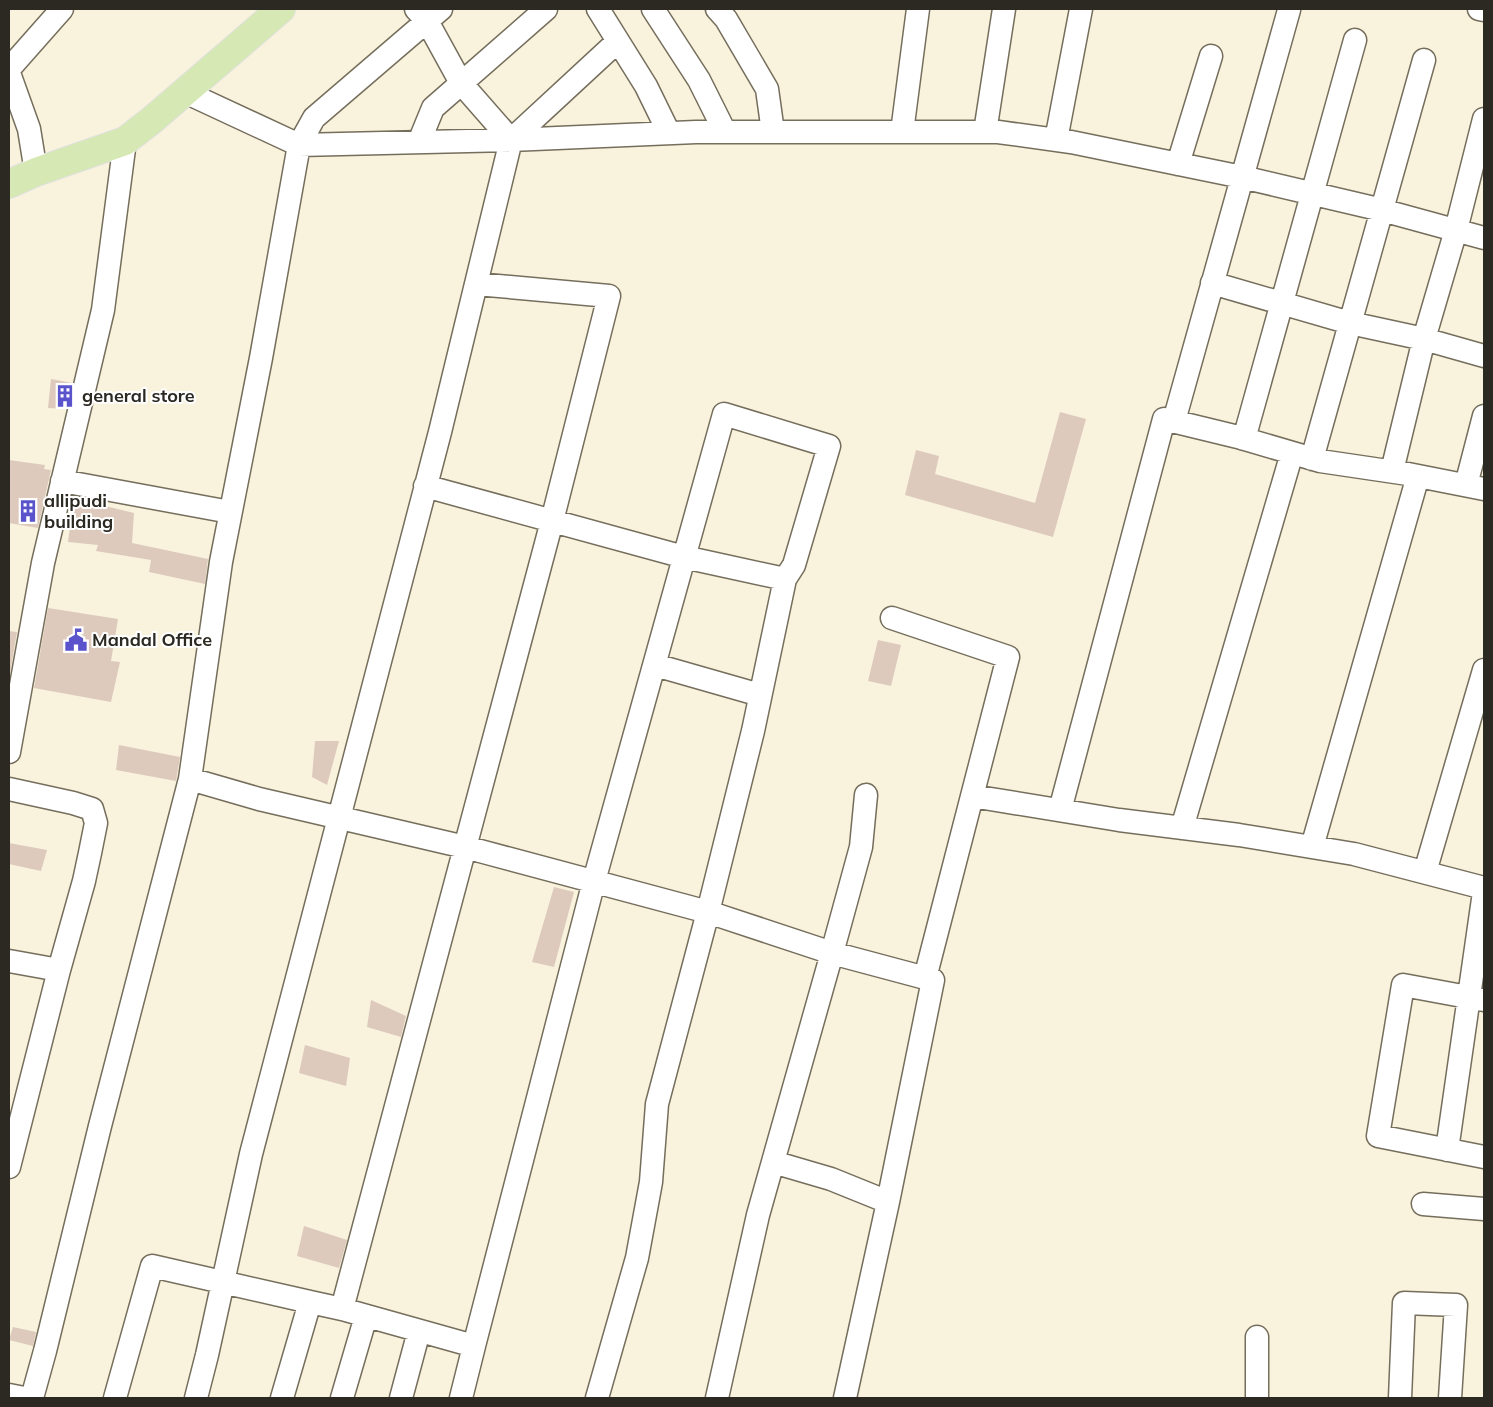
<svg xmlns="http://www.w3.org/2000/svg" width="1493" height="1407" font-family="Mulish,sans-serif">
<rect width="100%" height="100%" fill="#f9f2dd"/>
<!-- building -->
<path fill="#ddcabd" d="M51 379 72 383 66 409 48 408Z
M1060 412 1086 419 1053 537 905 495 916 450 939 456 935 474 1035 503Z
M9 460 45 465 44 469 51 470 38 528 9 523Z
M74 497 102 502 101 505 134 513 132 543 208 559 205 584 149 572 151 560 96 551 98 545 68 542Z
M48 608 118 619 111 661 120 662 111 702 34 688Z
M9 631 17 632 9 679Z
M878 640 901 645 891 686 868 681Z
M315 741H339L327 785 312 777Z
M119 745 180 757 176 781 116 770Z
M9 843 47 850 41 871 9 864Z
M554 887 574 892 554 967 532 962Z
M371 1000 406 1016 401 1037 367 1027Z
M305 1045 350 1058 346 1086 299 1073Z
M304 1226 347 1240 339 1268 297 1256Z
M13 1327 36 1332 33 1346 9 1340Z"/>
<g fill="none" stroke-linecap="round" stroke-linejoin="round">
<defs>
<path id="minor" d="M441 9 427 21 461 83 511 140
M598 9 646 86 669 133
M653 9 699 80 725 132
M717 9 726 19 767 89 773 132
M1479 9 1484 10
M9 69 62 9
M9 73 29 129 36 172
M185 92 299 145 511 140 696 132H998L1071 142 1242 177 1378 209 1484 238
M902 132 918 9
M985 132 1004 9
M1056 140 1081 9
M419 142 433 108 546 9
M1178 164 1211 56
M1212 283 1350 323 1424 339 1484 356
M1174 421 1289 10
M1244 439 1355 40
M1312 459 1424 60
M1392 471 1424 339 1456 230 1484 119
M62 481 230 512
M1466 485 1484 416
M425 486 684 557 785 579 794 565 829 446 724 414 594 881 474 1346
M892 618 1008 657 925 978
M655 665 760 695
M9 752 43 563 103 310 125 141
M190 779 259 799 465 847 708 912 657 1104 651 1182 637 1258 597 1398
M9 789 73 803 92 809 96 823 90 853 84 881 59 970
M972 796 1119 820 1239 835 1354 854 1484 888
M1060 810 1164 419 1238 437 1320 461 1408 474 1484 489
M1182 828 1292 453
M1312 847 1418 476
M1425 872 1484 670
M9 961 59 970 9 1167
M1484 1000 1403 985 1378 1136 1484 1157
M1447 1150 1484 892
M773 1162 831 1179 888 1202
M1423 1204 1484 1209
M310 1302 342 1309 474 1346 461 1398
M342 1309 552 521 609 296 476 284
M9 1395 24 1398
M32 1398 45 1351 100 1126 190 779 221 562 261 358 299 145 314 118 427 21 416 9
M115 1398 152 1266 310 1302 282 1398
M196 1398 207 1355 251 1154 440 432 511 140 618 41
M342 1398 366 1316
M401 1398 419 1331
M717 1398 758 1215 832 953 708 912 753 731 785 579
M845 1398 888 1202 933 980 832 953 861 847 866 795
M1257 1398V1337
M1400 1398 1404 1303 1456 1305 1450 1398"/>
<path id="major" d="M9 184 36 172 125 141 152 120 281 9"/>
</defs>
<!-- minor casing -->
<use href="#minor" stroke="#756e5c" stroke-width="25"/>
<!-- major casing -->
<use href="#major" stroke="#e1e1e0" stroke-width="30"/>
<!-- minor -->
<use href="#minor" stroke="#fff" stroke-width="22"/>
<!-- major -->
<use href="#major" stroke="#d6e8b3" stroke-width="28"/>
</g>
<!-- icons -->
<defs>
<symbol id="building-bare" viewBox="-9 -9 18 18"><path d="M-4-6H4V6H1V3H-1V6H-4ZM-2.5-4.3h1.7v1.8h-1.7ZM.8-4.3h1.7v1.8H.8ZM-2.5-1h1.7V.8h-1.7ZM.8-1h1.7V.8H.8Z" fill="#5a53cb" stroke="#fff" stroke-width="2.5" paint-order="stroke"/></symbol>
<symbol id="civic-bare" viewBox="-9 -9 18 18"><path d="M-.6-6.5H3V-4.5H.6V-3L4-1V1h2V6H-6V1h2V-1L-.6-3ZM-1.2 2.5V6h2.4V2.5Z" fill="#5a53cb" stroke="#fff" stroke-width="2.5" paint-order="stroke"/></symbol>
</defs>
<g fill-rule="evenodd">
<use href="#building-bare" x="49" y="380" width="32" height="32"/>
<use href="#building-bare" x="12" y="495" width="32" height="32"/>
<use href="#civic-bare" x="60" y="624" width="32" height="32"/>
</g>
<g text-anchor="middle" stroke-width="4" stroke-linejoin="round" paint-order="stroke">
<!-- poi labels -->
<g font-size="18" font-weight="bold" fill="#2c2922" stroke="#fff" text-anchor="start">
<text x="82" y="402">general store</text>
<text x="44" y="507">allipudi<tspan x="44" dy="21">building</tspan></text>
<text x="92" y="646">Mandal Office</text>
</g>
</g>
<!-- border -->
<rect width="1493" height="1407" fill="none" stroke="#2c2922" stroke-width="20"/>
</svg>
